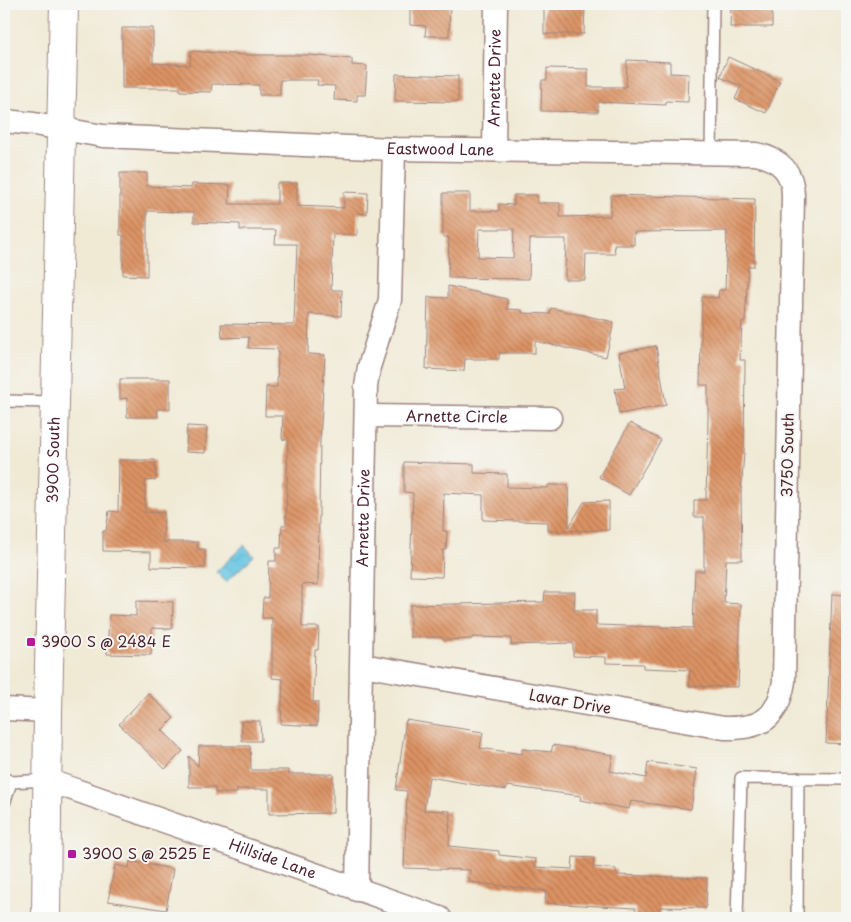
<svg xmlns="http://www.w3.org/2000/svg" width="851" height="922" font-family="'Playpen Sans',sans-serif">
<defs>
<pattern id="water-waves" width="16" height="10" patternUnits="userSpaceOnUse" patternTransform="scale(1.25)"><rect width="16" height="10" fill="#64c5e2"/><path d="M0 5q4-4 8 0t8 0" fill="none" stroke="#58a9c2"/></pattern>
<pattern id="building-back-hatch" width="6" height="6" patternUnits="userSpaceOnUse" patternTransform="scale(1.25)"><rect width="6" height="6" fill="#dc9363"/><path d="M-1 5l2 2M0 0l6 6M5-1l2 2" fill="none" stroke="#b47752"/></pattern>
</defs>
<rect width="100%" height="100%" fill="#f6f6f2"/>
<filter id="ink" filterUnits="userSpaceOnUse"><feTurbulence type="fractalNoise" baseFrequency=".02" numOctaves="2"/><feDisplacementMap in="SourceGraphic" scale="10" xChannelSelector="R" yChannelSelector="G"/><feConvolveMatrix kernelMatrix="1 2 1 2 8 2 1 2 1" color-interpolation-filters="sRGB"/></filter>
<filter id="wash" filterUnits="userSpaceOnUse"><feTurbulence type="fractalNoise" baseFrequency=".0096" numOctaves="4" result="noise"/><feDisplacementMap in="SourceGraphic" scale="20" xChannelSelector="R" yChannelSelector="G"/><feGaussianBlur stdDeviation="1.12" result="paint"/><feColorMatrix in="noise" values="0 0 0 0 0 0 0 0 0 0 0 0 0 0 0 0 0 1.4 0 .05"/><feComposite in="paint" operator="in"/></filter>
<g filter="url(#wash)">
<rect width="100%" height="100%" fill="#f0ead5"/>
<!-- water -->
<path fill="url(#water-waves)" stroke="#577286" d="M244 545 254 556 226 582 216 572Z"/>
<g id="blocks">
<!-- building -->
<path fill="url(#building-back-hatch)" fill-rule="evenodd" d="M410 4H450L449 36H425L426 26 410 25Z
M544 4H585L584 34H544Z
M731 4H772V27H730Z
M122 28H153V63L190 65 191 51 246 55H308L352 59V65L367 66 365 95H357V101L334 100 335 86 317 85 318 80H280V95H259V85L212 84 211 92 180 91V88H122Z
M728 57 780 81 766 113 735 99 741 86 720 77Z
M627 60 670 62V73L689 74 688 102 666 101V105L598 102V112L541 111 542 80H547V68L588 69V87H626Z
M396 74 458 76V102L395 101Z
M120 173H147V186L191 188 192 184 230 185 229 204H277V183H297V206L344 208V192L368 193 367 214 358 213 357 235 333 234 331 290H342L341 316 309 314 308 354 325 355 320 440 318 585 302 584V627H319L318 650H315L313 702H318L317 726 281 724 283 679 272 678V618H262L263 598H268L269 561H276V548H281L282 525H286L288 440 282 439 283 416H265L266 387H277L278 349 248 348 249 337 222 338 221 324 294 325 297 244H275L276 230H240V224L194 222V212L147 211V276L123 275V235H120Z
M443 193H470V211H499V204L514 205V195H537V203H560V217L610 216 611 195 755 199 754 266H748L745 322H742L740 360H745L744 454 741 491 742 560H726L724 603 741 604 738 687 689 686 690 670 643 668V664L606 663V657L573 656V643L511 645V638L472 637V639L443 640V637H410V605L544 602 545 592H575L574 610H596V625L693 628 695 571H704V517H694V500H706L708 420V385H700L702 297 718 298 719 290H725L727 231 634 232V245H614L615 254H586L585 280H565L566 239H530L529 279 448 278 449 237H443ZM479 229H514L513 258 478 257Z
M448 286 507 299V309L522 310V313L550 314 551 308 614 322 606 357 535 341V353H499V359H465L464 371 426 369 428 297 448 298Z
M656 346 666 405 619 414 615 389 625 388 619 353Z
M120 379H170V409H157L158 417H127V398L120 399Z
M630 423 661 440 629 495 599 477Z
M187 426 207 427 205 453 186 452Z
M119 460H155L156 480 145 481V512L164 513 163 542H198L197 549H205V568L151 567V552L103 551V531H106L109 511 118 512Z
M404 462 474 464V473L507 474V487L548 488V485H568L569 527 584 502 609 501V530L548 531V522L483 520V495L444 493 443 531H447L446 550H443L442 577 410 576 413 493 404 492Z
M832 594 847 595V744L826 743Z
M136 601 173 602 172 629 152 628 151 655 107 654 109 615 136 616Z
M148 693 174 718 162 730 183 751 165 769 119 724Z
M406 720 483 732 480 748 522 754V749L551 752 553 745 613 755 610 771 646 778 648 762 697 769 691 809 631 801 629 809 580 800 581 796 507 786 506 790 429 777 424 810 450 811 449 846 499 851V855L536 859 535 867 572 869 573 857 594 858 593 867 616 869V875L707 878 706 908 660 907V918H635L636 908 545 903 546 891 469 882 470 870 404 868 407 791 396 790Z
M241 721H260L261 741H242Z
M199 746H250L251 770H288V774H333V813L269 814V789H237V793H215V787H189V756L198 766Z
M130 861 173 869 166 910 108 901 115 865 129 868Z"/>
</g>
</g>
<g filter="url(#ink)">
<use href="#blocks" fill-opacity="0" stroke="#9d8480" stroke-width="1"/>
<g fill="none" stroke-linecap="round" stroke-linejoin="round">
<defs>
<path id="lane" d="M711 154 713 4
M4 401 54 402
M4 778 11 782 47 780
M4 804 11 782
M737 918 741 778 847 779
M797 918 798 778"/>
<g id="street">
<path id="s1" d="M4 121 34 124 103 136 394 149 756 154C780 159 793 172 793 196L784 681C778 719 761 729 724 728L362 665"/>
<path id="s2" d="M494 150 496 4"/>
<path id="s3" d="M366 416 550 418"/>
<path d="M4 709 48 711"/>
<path id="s4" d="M47 780 440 918"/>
<path id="s5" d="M357 890 366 387 369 367 390 300 394 149"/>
</g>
<g id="secondary">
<path id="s6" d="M46 918 48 711 64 4"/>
</g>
</defs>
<!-- lane casing -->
<use href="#lane" stroke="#9d8480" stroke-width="14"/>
<!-- street casing -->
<use href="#street" stroke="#9d8480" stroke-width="25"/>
<!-- secondary casing -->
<use href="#secondary" stroke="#9d8480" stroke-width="30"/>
<!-- lane -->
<use href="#lane" stroke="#fff" stroke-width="11"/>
<!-- street -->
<use href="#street" stroke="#fff" stroke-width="22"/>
<!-- secondary -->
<use href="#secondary" stroke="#fff" stroke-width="28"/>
</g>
</g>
<!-- markers -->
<g fill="#b5179e" stroke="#f6f6f2" stroke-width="2">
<rect x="26" y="637" width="10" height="10" rx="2.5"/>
<rect x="67" y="849" width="10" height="10" rx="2.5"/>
</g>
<g text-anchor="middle" stroke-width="4" stroke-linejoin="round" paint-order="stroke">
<!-- street labels -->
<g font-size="15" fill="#4a1f2b" stroke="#f6f6f2">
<text dy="5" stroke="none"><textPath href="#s2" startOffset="72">Arnette Drive</textPath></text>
<text dy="5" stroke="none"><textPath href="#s1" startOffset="438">Eastwood Lane</textPath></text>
<text dy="5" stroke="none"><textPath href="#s3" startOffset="91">Arnette Circle</textPath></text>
<text transform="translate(788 455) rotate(-89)" y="5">3750 South</text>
<text dy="5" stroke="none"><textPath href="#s6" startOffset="458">3900 South</textPath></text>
<text dy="5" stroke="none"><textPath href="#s5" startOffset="372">Arnette Drive</textPath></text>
<text transform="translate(570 702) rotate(10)" y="5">Lavar Drive</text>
<text dy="5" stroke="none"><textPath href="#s4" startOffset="239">Hillside Lane</textPath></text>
</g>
<!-- poi labels -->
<g font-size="15" fill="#4a1f2b" stroke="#f6f6f2" text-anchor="start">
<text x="41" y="647">3900 S @ 2484 E</text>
<text x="82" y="859">3900 S @ 2525 E</text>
</g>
</g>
<!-- margin -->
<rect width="851" height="922" fill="none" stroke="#f6f6f2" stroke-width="20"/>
</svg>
